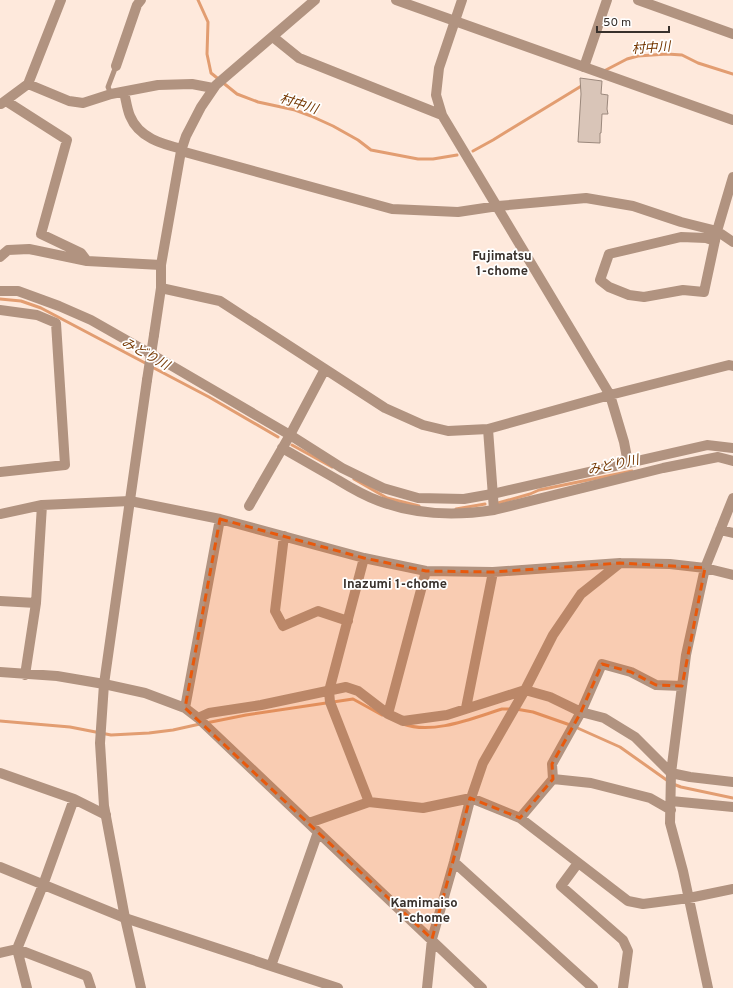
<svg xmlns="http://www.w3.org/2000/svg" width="733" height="988" font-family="Overpass,'Noto Sans JP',sans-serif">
<rect width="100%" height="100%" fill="#fee9dc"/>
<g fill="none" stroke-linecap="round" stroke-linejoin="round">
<!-- stream -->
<path stroke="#e29d71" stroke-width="3" d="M198 0 208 22 207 54 211 73 237 94 258 102 295 110 311 116 333 126 358 140 371 150 418 159H433L457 155
M604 71 627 59 638 56 667 54 682 55 698 63 733 74
M473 151 493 140 583 85
M0 299 21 301 41 308 147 364
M152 367 209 397 278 437
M292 445 332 467
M354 479 387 498 419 506
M498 503 530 494 539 490 632 471
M456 509 485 504
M516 709 533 712 573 726 620 747 668 781
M0 721 70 727 111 735 149 733 173 730 200 724
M206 723 246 715 353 699 382 715
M403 724C433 735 473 718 502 709H511
M673 784 681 787 733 798"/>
</g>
<!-- building -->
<path fill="#d9c5b8" stroke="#9b887c" d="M580 78 602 81 601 94 608 95 607 109 608 114H602L601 133H600V143L578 142 581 94Z"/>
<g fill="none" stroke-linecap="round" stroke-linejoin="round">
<!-- service -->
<path stroke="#b19380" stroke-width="5" d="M111 94 108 87 116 66"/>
<!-- minor -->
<path stroke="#b19380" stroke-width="10" d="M462 0 439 68 436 95 442 115 610 395 624 442 628 463
M638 0 733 34
M273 37 299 58 442 115
M116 66 137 5 141 0
M584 67 607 0
M28 84 69 101 83 103 111 94 158 85 192 84 213 88
M124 92C126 100 127 109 130 116 139 138 162 144 182 149
M6 101 67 140 41 234 81 253 87 261
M1 104 28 84 61 0
M181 151 392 209 458 212 498 206 586 198 633 206 681 222 717 231 733 242
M715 241 706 238 681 237 609 254 600 280 609 287 629 295 644 297 683 290 704 292 717 231 733 177
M0 257 8 250 29 249 87 261 161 265
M161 288 220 301 385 408 423 425 448 431 488 429 610 395 729 365 733 366
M0 310 37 315 56 323 65 465 0 472
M282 448C301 459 319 469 338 480 351 488 365 496 379 501 416 515 455 516 494 510L488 429
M249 506 290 435 325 369
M494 510 663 468 718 457 733 461
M0 514 42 505 130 501 220 519 364 558 426 571 493 572 620 563 670 564 705 568 733 575
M720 530 733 533
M284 536 275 611 283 626 318 611 348 621
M0 601 36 603
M0 672 57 676 104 684 145 693 185 708 198 718 482 988
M25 675 36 603 42 505
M185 708 220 519
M466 708 493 572
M388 714 426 571
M198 718 209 713 261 705 346 687 358 691 388 714 403 721 447 715 525 690 550 697 581 712 604 718 635 737 671 773 690 777 733 782
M0 773 74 799 106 815
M553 779 591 783 650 798 671 810
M671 801 733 807
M369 802 423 808 471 798 520 818 628 901 643 904 689 898 733 889
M520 818 553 779 552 764 581 712 602 664 631 672 656 685 682 686
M309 823 369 802 330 702 329 691 364 558
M454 862 593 988
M578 863 561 886 623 940 628 951 623 988
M0 867 125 918 338 988
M0 953 17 949 87 976 91 988
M271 966 318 832
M27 988 17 949 43 885 74 799
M427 988 432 939 454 862 469 804 483 763 525 690 553 635 581 594 620 563
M708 988 683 871 670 823 671 773 686 655 705 568 733 498"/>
<!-- tertiary -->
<path stroke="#b19380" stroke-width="10" d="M396 0 733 120
M0 291H18L59 306 91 320 172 366 290 435 342 468 383 488 418 498 464 499 492 494 707 445 733 448
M154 335 161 288V265L181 151 186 136 201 107 216 85 315 0
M141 988 125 918 104 806 100 743 104 684 147 380"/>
<!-- tertiary-bridge -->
<path stroke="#b19380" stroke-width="10" d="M147 380 154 335"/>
</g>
<!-- marked area -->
<path fill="#e8590c" fill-opacity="0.2" stroke="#e8590c" stroke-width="3" stroke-dasharray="8 5" stroke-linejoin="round" d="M220 519 364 558 426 571 493 572 620 563 705 568 682 686 656 685 631 672 602 664 581 712 552 764 553 779 520 818 470 798 432 939 185 708Z"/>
<g text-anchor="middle" stroke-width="3.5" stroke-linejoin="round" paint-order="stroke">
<!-- water labels -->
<g font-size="13" font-style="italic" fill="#753700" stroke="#fff">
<text transform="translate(651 47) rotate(-4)" y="5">村中川</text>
<text transform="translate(299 103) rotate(18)" y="5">村中川</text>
<text transform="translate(146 353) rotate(29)" y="5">みどり川</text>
<text transform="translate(613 464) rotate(-12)" y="5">みどり川</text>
</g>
<!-- neighbourhood labels -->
<g font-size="13" font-weight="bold" fill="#38302b" stroke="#fff">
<text x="502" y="260">Fujimatsu<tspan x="502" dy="15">1-chome</tspan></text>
<text x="395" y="588">Inazumi 1-chome</text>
<text x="424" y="907">Kamimaiso<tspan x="424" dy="15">1-chome</tspan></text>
</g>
</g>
<!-- scale -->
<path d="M597 26v6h72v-6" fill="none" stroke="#38302b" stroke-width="2"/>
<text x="603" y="26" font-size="12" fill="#38302b" stroke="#ffffff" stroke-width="3" paint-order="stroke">50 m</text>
</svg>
